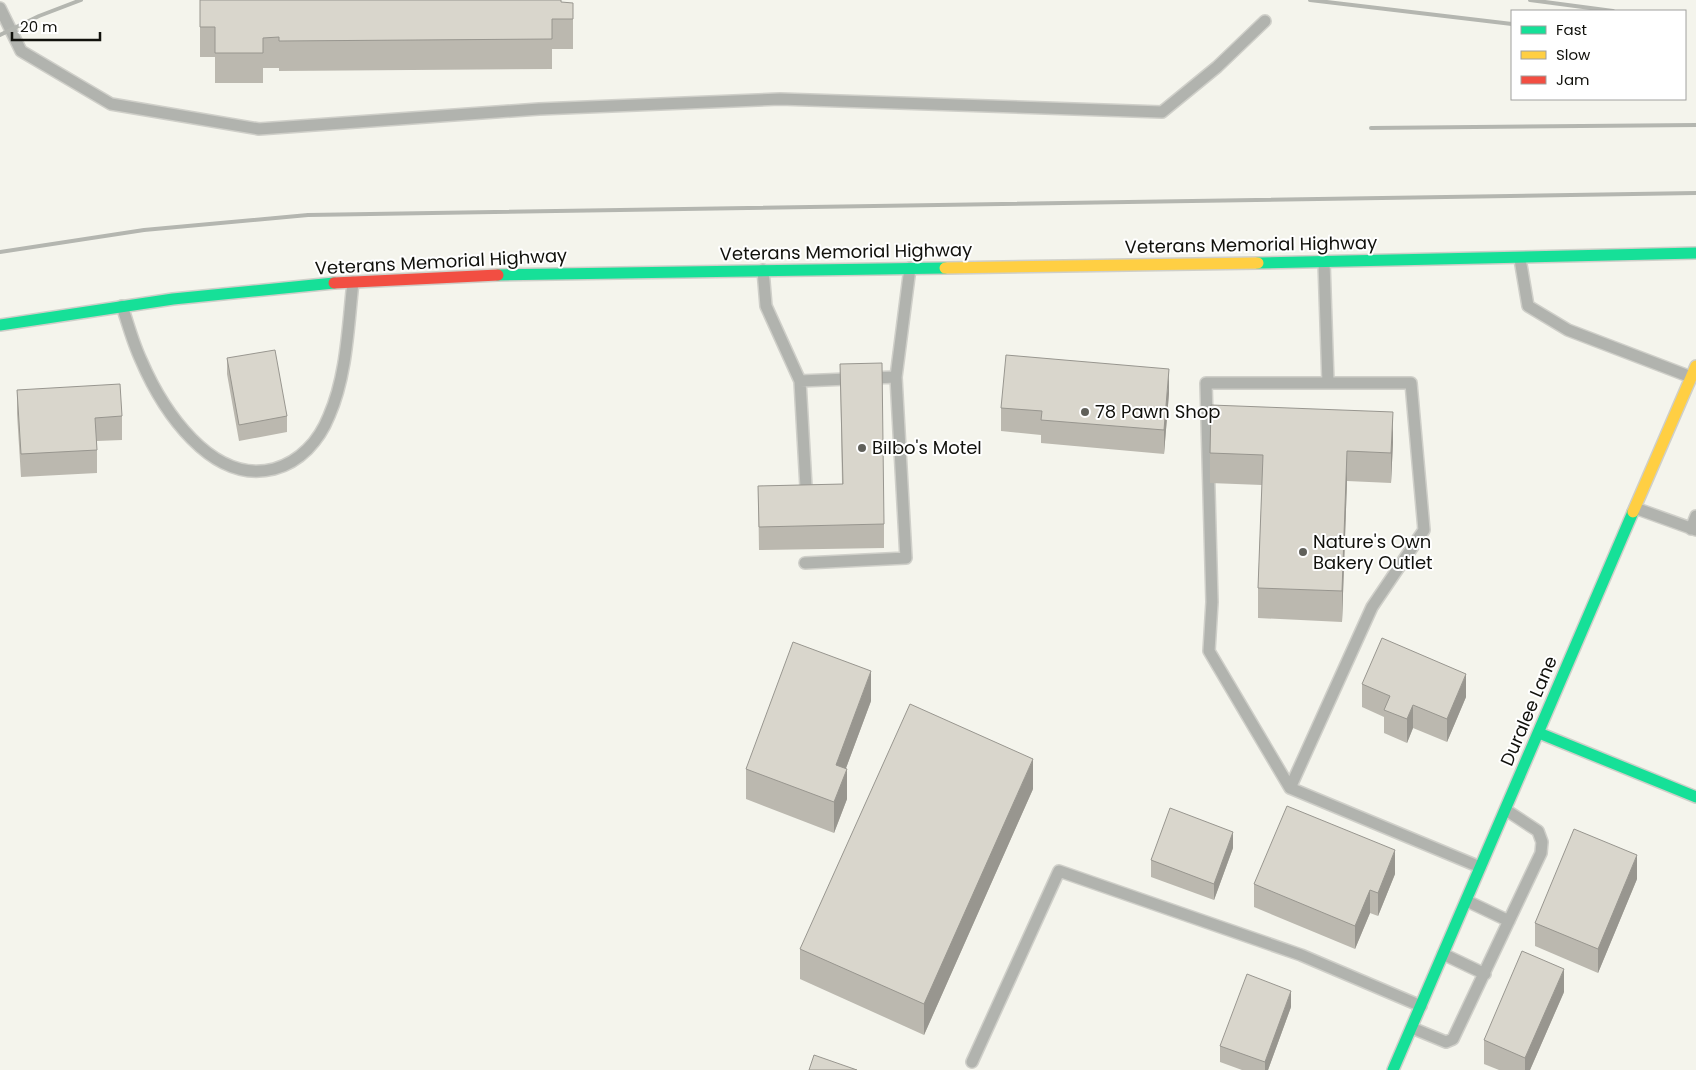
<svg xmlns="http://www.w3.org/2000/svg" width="1696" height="1070" font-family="Poppins,sans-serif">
<rect width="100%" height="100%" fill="#f4f4ec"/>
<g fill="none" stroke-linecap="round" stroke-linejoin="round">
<defs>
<path id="lane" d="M0 8 21 51 111 104 259 129 539 109 780 99 1162 112 1217 67 1265 21
M1520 259 1528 306 1568 330 1691 377
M1324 262 1328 383
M763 270 766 306 800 381 806 487
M122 306C128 324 133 343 141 360 162 409 211 485 274 469 300 462 319 441 329 416 347 375 348 326 353 282
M800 381 896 377
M1635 508 1696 530
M1691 529 1696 516
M805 563 906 558 896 377 910 268
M1290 788 1372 607 1424 530 1411 383H1206L1212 602 1209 651 1290 788 1480 867
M1467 901 1509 921
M1443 954 1485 974
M1412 1028 1446 1042 1453 1039 1541 853 1542 842 1538 831 1506 810
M972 1062 1059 871 1301 955 1421 1006"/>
<path id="fast" d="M1258 263 1696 253
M498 275 945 268
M0 325 173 299 334 283
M1539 733 1696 797
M1393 1070 1633 512"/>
<path id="slow" d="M945 268 1258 263
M1633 512 1696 366"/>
<path id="jam" d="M334 283 498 275"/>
</defs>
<!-- lane casing -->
<use href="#lane" stroke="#cfcfc9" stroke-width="14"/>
<!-- fast casing -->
<use href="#fast" stroke="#cfcfc9" stroke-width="14"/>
<!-- slow casing -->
<use href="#slow" stroke="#cfcfc9" stroke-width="14"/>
<!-- jam casing -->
<use href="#jam" stroke="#cfcfc9" stroke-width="14"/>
<!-- lane -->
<use href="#lane" stroke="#b1b3ae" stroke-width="11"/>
<!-- fast -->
<use href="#fast" stroke="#16e098" stroke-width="11"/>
<!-- slow -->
<use href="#slow" stroke="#ffcf43" stroke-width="11"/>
<!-- jam -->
<use href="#jam" stroke="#f24e42" stroke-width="11"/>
<!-- rail -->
<path stroke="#b4b6b0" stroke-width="4" d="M1310 0 1512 24
M1530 0 1613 11
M0 35 39 16 81 0
M1371 128 1696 125
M0 252 144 230 308 215 1696 193"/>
</g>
<!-- wall -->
<path fill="#bbb8af" d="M200 0 573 3V49H552V69L279 71V68H263V83H215V57H200Z
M227 358 287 416V432L239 441 227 374Z
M840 364 884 524V548L759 550 758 486 842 484Z
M17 390 122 416V440L97 441V473L21 477 17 414Z
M1169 393 1164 454 1041 443V435L1001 431V408Z
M1393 442 1391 483 1347 481 1342 622 1258 618V588L1262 485 1210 483V453Z
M1362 684 1466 697 1447 742 1413 728 1407 743 1384 733V717L1362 707Z
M871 701 846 768 847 799 834 833 746 799V769Z
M1033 789 924 1035 800 979V949Z
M1233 848 1214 900 1151 877V860Z
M1395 874 1378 916 1370 913 1355 949 1254 907V884Z
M1637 879 1598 973 1535 946V923Z
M1564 992 1530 1070H1499L1484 1064V1040Z
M1291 1007 1268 1070H1242L1220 1062V1046Z"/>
<!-- shaded-wall -->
<path fill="#98968f" d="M1169 369V393L1164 454V430Z
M1393 412V442L1391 483V453Z
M1347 451V481L1342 622V591Z
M871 671V701L836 795V765Z
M1466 674V697L1447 742V719Z
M1413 705V728L1407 743V719Z
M1033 759V789L924 1035V1004Z
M847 769V799L834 833V802Z
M1233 832V848L1214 900V884Z
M1395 850V874L1378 916V893Z
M1637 855V879L1598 973V949Z
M1370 890V913L1355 949V926Z
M1564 969V992L1530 1070H1525V1058Z
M1291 991V1007L1268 1070H1265V1062Z"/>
<!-- building -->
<path fill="#d9d6cc" stroke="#98968f" d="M200 0H561V2L573 3V19H552V39L279 41V37L263 38V53H215V27H200Z
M275 350 287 416 239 425 227 358Z
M1006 355 1169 369 1164 430 1041 420 1042 411 1001 408Z
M882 363 884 524 759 527 758 486 843 484 840 364Z
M120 384 122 416 95 418 97 450 21 454 17 390Z
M1211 405 1393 412 1391 453 1347 451 1342 591 1258 588 1263 455 1210 453Z
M1382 638 1466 674 1447 719 1413 705 1407 719 1384 710 1390 696 1362 684Z
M793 642 871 671 836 765 847 769 834 802 746 769Z
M910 704 1033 759 924 1004 800 949Z
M1287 806 1395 850 1378 893 1370 890 1355 926 1254 884Z
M1170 808 1233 832 1214 884 1151 860Z
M1574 829 1637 855 1598 949 1535 923Z
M1522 951 1564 969 1525 1058 1484 1040Z
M1247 974 1291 991 1265 1062 1220 1046Z
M814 1055 857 1070H809Z"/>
<!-- markers -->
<g fill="#60605a" stroke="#fff" stroke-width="2">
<circle cx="1085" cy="412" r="5"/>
<circle cx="862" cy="448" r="5"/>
<circle cx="1303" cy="552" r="5"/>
</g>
<g text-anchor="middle" stroke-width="4" stroke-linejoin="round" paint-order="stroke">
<!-- street labels -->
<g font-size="18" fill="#11110c" stroke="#fff">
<text transform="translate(1251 245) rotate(-1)" y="6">Veterans Memorial Highway</text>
<text transform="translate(846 252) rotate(-1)" y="6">Veterans Memorial Highway</text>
<text transform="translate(441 262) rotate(-3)" y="6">Veterans Memorial Highway</text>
<text transform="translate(1529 711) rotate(-67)" y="6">Duralee Lane</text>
</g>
<!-- poi labels -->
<g font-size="18" fill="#11110c" stroke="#fff" text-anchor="start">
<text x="1095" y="418">78 Pawn Shop</text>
<text x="872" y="454">Bilbo's Motel</text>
<text x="1313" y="548">Nature's Own<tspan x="1313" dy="21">Bakery Outlet</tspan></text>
</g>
</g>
<!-- legend -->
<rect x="1511" y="10" width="175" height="90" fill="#ffffff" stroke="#a0a09e"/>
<rect x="1521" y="26" width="25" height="8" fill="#16e098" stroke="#a0a09e"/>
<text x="1556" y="35" font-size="15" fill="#11110c">Fast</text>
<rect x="1521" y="51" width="25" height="8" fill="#ffcf43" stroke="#a0a09e"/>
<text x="1556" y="60" font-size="15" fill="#11110c">Slow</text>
<rect x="1521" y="76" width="25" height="8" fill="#f24e42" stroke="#a0a09e"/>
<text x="1556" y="85" font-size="15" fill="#11110c">Jam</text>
<!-- scale -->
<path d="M12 32v8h88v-8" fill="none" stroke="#11110c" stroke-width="2.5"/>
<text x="20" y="32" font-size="15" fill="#11110c" stroke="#ffffff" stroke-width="4" paint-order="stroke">20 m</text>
</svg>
